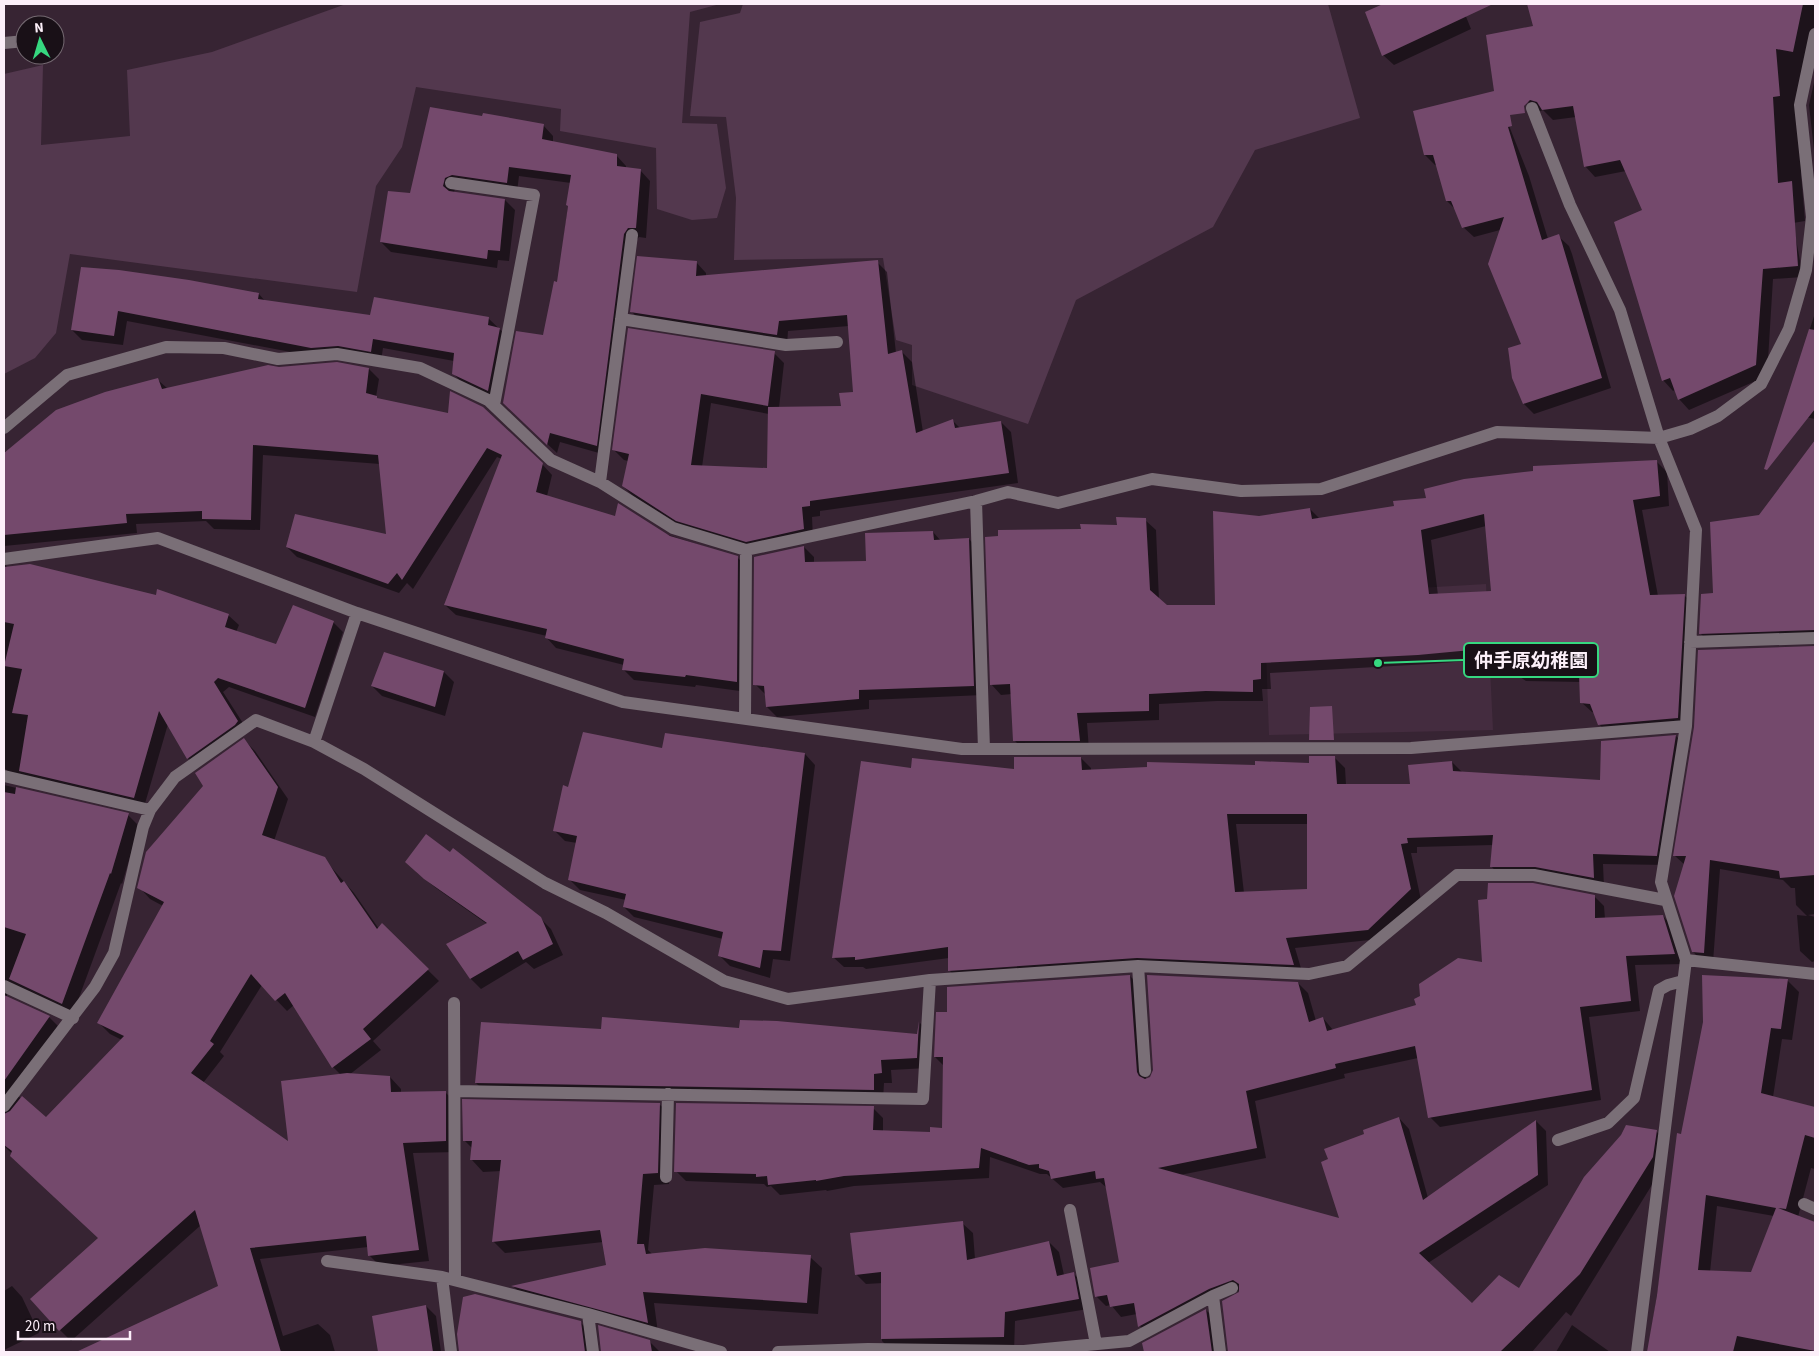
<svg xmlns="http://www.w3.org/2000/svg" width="1819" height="1356" font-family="'Source Sans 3','Noto Sans JP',sans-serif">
<rect width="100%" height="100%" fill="#372433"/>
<!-- built -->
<path fill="#442c3f" d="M1486 584 1493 730 1269 735 1264 597Z"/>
<!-- green -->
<path fill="#53384e" d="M346 4H720L690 12 682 123 717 124 726 188 717 218 692 220 657 209 656 148 560 131 561 109 416 87 402 147 376 186 357 292 70 254 56 333 35 358 4 374V74L43 65 41 145 130 136 127 70 212 52Z
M743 4H1328L1360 118 1255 150 1213 227 1076 300 1028 424 912 385V345L896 340 883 258 734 260 736 198 726 117 690 116 700 22 740 13Z"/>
<!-- shadow -->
<path fill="#0007" fill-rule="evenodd" d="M1386 4H1461L1471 29 1394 65 1383 55 1366 13Z
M1529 4H1815V52L1802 115 1801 173 1805 221 1793 223 1803 277 1773 279 1767 376 1689 410 1679 399 1675 390 1673 391 1663 380 1643 210 1626 171 1595 177 1585 166 1576 117 1553 120 1543 110 1538 112 1528 102 1535 27Z
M1815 78V159L1809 105Z
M1500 103 1529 176 1548 239 1558 236 1569 246 1572 254 1611 388 1534 414 1524 404 1523 345 1500 230 1474 237 1463 227 1456 210 1447 201 1437 165H1435L1425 155Z
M543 125 553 136V142L616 155 626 166V169L640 170 650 181 646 238 639 237 634 244 606 455 560 442 557 453 514 413 544 337 558 283 571 183 519 176 517 192 455 188 454 193 505 200 515 210 509 261 498 260 497 268 391 252 381 242 411 194Z
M696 262 706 273V277L877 262 887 272 896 353 902 352 912 362 923 432 953 421 960 428 1001 422 1011 432 1018 483 820 511V516L812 517 813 539 757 551 688 530 633 496 623 486 628 461 624 460 614 450 629 330 774 353 784 363 779 408 842 407 855 393 849 326 788 331 787 345 642 322 632 312ZM711 403 769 414 768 470 702 467Z
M82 269 259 294 265 301 371 316 488 318 510 339 498 400 463 384 453 373 454 361 383 348 381 361 322 358 127 321 123 345 82 340 72 330Z
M1815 313V419L1796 415 1805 344Z
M279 368 369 369 379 379 376 397 379 400 542 464 552 475 547 496 737 557 747 567V692L696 685 695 687 634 680 624 670V665L556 648 546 637 547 636 456 615 445 605 502 459 497 457 413 589 407 583 399 593 297 557 287 547 387 536 380 464 263 455 260 530 214 529 206 521 136 524 137 533 4 546V452L52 435 158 380 168 389Z
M1809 451 1815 454V640L1710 643 1700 633 1714 595 1760 516Z
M1657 462 1667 472 1669 506 1642 510 1658 596 1684 595 1694 605 1688 728 1609 735 1599 724 1595 713 1592 712 1581 702V682L1526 681 1493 659 1429 664 1270 673 1271 689H1262L1263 701H1217L1159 704V720L1087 723 1089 750H1024L1014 740 1012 694 1001 695 991 684 1082 530 1118 526 1145 520 1156 530 1159 600 1167 606 1217 607 1259 518 1310 509 1320 519 1395 507 1427 499ZM1486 526 1492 592 1438 595 1431 540Z
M933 532 941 541 969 539 979 549 983 695 869 700V709L777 717 767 707 766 695 755 684 804 547 814 557V563L867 562Z
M4 564 7 567 228 615 239 625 236 632 277 645 333 622 343 632 315 717 229 687 223 692 248 731 198 768 188 758 168 724 144 807 16 778 4 768Z
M1815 647V914L1808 915 1815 917V961L1812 962 1800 951 1797 915 1807 916 1796 905 1795 888H1791L1783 880 1720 869 1713 962H1704L1693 952 1685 865 1675 856 1695 727 1699 651Z
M384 653 444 672 454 682 445 716 382 696 372 686Z
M1676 736 1686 746 1667 865 1603 864 1604 888 1501 877 1491 866 1493 845 1417 847V853H1411L1421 900 1379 939 1295 948 1303 975 1148 968 959 980 949 970V958L866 969 863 967H844L833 957 912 770 1016 771 1081 758 1091 768V771L1310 765 1335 758 1345 768 1346 785H1411L1452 762 1463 773 1601 782 1602 742ZM1236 824H1309V890L1244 893Z
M244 740 255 751 288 799 274 841 324 859 354 893 379 929 382 925 439 981 373 1041 381 1050 349 1075 390 1077 401 1089V1093H446L457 1104V1152L413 1153 429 1261 380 1266 369 1255 368 1247 260 1259 283 1336 318 1324 330 1335 335 1352H80L219 1287 201 1225 71 1341 60 1330 100 1239 4 1146V785L128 815 139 826 122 884 121 883 73 1014 7 994V998L49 1017 60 1028 13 1092 47 1119 122 1040 110 1034 99 1023 163 906 150 899 139 887ZM262 985 287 1011 294 1005 333 1067 341 1075 289 1143 203 1083 224 1056 220 1052Z
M663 749 805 754 815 765 790 961 773 959 770 978 730 966 720 956 723 939 634 917 624 907 626 900 580 890 570 880 577 843 565 841 555 831 569 788Z
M416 872 540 918 551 929 563 955 534 969 526 962 481 989 470 978 487 924 436 888Z
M1594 896 1604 906 1605 919 1663 916 1673 927 1685 964 1635 965 1640 1011 1589 1017 1601 1100 1440 1127 1430 1117 1418 1058 1344 1074 1345 1078 1255 1101 1266 1158 1180 1175 1341 1220 1329 1160 1366 1135 1399 1118 1409 1129 1428 1198 1536 1121 1546 1131 1548 1185 1428 1263 1472 1305 1520 1289 1656 1131 1666 1141 1663 1167 1571 1316 1566 1312 1532 1352H1317L1312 1349 1313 1352H1229L1240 1290 1220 1299 1150 1336 1140 1326 1137 1314 1121 1317 1111 1305 1106 1306 1096 1296 1120 1263 1107 1188 1100 1182 1063 1188 1047 1174H1040L990 1157 989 1178 854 1186 827 1191 826 1190 780 1195 771 1186 767 1187 764 1184 686 1181 676 1171 873 1108 883 1118V1132L931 1133 943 1130 944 1066 935 1057 948 1013 1130 976 1140 986 1146 1080 1298 983 1308 993 1316 1021 1323 1018 1333 1030 1417 1006Z
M1787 980 1799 992 1792 1040 1782 1039 1773 1097 1815 1109V1169L1811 1168 1798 1217 1815 1224V1352H1648L1682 1136ZM1717 1206 1774 1216 1752 1273 1710 1272Z
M920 1023 929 1032 927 1068 891 1070 892 1083H884L883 1100 486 1093 476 1083 602 1031 741 1029 918 1035Z
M659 1104 671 1115 669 1184 654 1185 648 1250 653 1255 810 1257 822 1268 818 1314 654 1303 658 1333 524 1297 514 1287 607 1266 603 1242 505 1253 493 1241 501 1171 483 1172 472 1160 473 1149 464 1140Z
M962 1223 973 1233 975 1259 1049 1242 1059 1252 1064 1275 1073 1273 1083 1283 1088 1309 1015 1321 1014 1352 892 1351 882 1341 883 1283 866 1284 856 1274Z
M12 1286 22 1297 39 1333 4 1350V1291Z
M426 1306 436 1316 441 1352H379L373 1317Z
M1206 1310 1216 1320 1220 1352H1145L1143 1344Z
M580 1322 590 1332 593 1352H460L458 1334Z
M1572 1325 1610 1352H1556Z
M599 1327 649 1341 660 1352H602Z"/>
<!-- building -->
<path fill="#74496c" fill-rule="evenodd" d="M1383 4H1493L1382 56 1365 12Z
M1527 4H1803L1793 52 1776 49 1780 96 1773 97 1778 183 1792 181 1798 266 1763 269 1756 365 1678 400 1670 378 1662 381 1614 222 1642 210 1620 160 1584 167 1573 106 1542 110 1537 102 1530 100 1524 106 1525 113 1510 115 1512 126 1508 127 1542 240 1559 234 1562 243 1602 378 1523 404 1512 378 1508 348 1521 344 1488 264 1504 217 1462 228 1451 201H1446L1433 155H1424L1413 111 1494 91 1486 35 1533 26Z
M430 107 482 116 483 113 544 124 542 139 617 154V166L641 169 636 228H628L624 234 597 446 550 433 547 445 503 403 516 331 543 335 554 281 557 282 568 206 566 205 571 175 509 167 507 183 452 175 445 178 443 186 449 191 505 199 500 251 488 250 487 259 380 242 388 191 410 193Z
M637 256 697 261 696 276 878 260 888 354 902 350 916 433 953 419 955 428 1001 421 1009 473 810 501V506L802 507 804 529 746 542 676 521 622 486 629 454 612 450 628 328 775 351 768 406 701 394 691 465 767 468 768 407 841 406 839 393 853 392 847 315 779 321 777 335 630 312Z
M81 267 119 270 189 280 259 293 258 299 370 315 374 297 489 317 488 325 500 328 488 391 452 374 454 353 373 339 371 352 338 346 311 348 118 311 114 336 71 330Z
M1809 329 1815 330V409L1767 470 1764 469Z
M337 362 369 368 366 393 377 396V398L448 413 450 391 483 407 543 463 536 492 615 516 618 503 670 536 738 556 737 682 686 675 685 677 622 670 624 659 545 638 547 629 444 605 502 455 487 448 402 580 397 573 388 584 286 547 295 514 386 534 378 455 253 445 251 520 202 519V511L126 514 127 523 4 535V453L56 410 105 392 158 378 162 389 268 365 279 367Z
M1815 440V630L1699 634 1701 594 1713 593 1710 522 1759 515Z
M1657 460 1660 496 1633 500 1650 595 1685 594 1678 718 1598 725 1590 704 1580 703 1579 673 1515 672 1482 649 1418 655 1261 663V679L1253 680V692L1206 691 1149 694V711L1077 713 1080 741H1013L1010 684 990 685 985 537 998 536V530L1081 529 1080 524 1117 525 1116 517 1146 518 1150 590 1167 605H1215L1213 511 1259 516 1310 508 1312 519 1394 506 1393 501 1426 498 1424 489 1464 479 1533 471V466ZM1484 514 1491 591 1429 594 1421 530Z
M933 531 934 540 969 538 974 686 859 690V699L766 707 764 686 753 685 754 557 804 546 805 562 866 561 865 533Z
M30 564 156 595 157 589 229 614 225 627 276 644 293 605 334 621 305 708 218 678 214 682 238 721 235 725 187 759 159 711 134 798 19 771 28 715 12 713 22 669 4 666 14 624 4 622V567Z
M1815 646V875L1780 878 1779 871 1710 860 1704 953 1692 952 1674 896 1686 856H1673L1694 727 1698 650Z
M384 652 444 671 435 707 371 686Z
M1332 706 1334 740H1309L1310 707Z
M583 732 662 748 665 733 805 753 781 951 763 950 760 968 718 956 723 932 623 907 626 894 568 880 577 836 553 831 563 785 568 787Z
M1676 735 1657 856 1593 854 1594 878 1535 867H1490L1493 835 1407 838 1408 843 1401 844 1411 889 1368 930 1286 938 1294 965 1137 958 948 971V947L855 960V957L832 958 861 761 911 768 912 758 1014 769V757H1081L1082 770 1147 767V762L1255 765V761L1309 763V756H1335L1337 784H1410L1408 765 1452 761 1453 771 1600 780 1601 741ZM1227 814H1307V889L1235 892Z
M244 738 278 787 262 835 325 857 341 883 344 881 377 929 382 923 429 969 363 1029 371 1039 332 1068 285 993 275 1001 251 974 210 1041 214 1044 191 1073 288 1141 281 1081 347 1073 390 1076 391 1092 446 1091V1141L403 1143 419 1250 368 1256 366 1236 250 1248 281 1352H76L218 1286 195 1210 59 1331 30 1299 98 1238 10 1156 12 1151 4 1145V1114L10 1111 22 1096 46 1117 124 1036 97 1023 164 902 137 888 146 852 203 786 195 773Z
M16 787 129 813 111 874 110 873 62 1004 9 979 26 934 4 927V792L15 794Z
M426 834 450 852 453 848 541 917 553 944 523 960 518 951 470 979 446 944 487 923 424 879 405 862Z
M1488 883H1533L1595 895V918L1663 915 1675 954 1626 956 1631 1001 1580 1007 1592 1090 1428 1118 1415 1046 1335 1064 1336 1068 1246 1091 1257 1148 1158 1168 1339 1218 1321 1162 1328 1159 1324 1149 1364 1134 1363 1130 1399 1117 1423 1200 1536 1120 1538 1175 1419 1253 1472 1303 1499 1275 1519 1288 1584 1177 1621 1135 1626 1125 1657 1130 1653 1157 1580 1274 1500 1352H1228L1222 1301 1239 1292V1284L1233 1280 1209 1289 1138 1327 1134 1303 1110 1307 1107 1295 1095 1297 1090 1268 1119 1262 1104 1178 1096 1179 1095 1171 1051 1179 1049 1171 1039 1168V1164L1029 1165 981 1148 979 1168 844 1176 816 1181V1180L768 1185 767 1176 756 1177V1174L674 1172 676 1103 874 1106 873 1130 930 1132V1127L942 1128 943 1057H934L936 1012H947V987L1130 975 1137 1072 1139 1076 1145 1079 1150 1077 1153 1070 1147 975 1298 982 1309 1022 1323 1017 1327 1031 1416 1005 1414 999 1420 996 1419 984 1458 958 1482 962 1478 900 1487 899Z
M1702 975 1788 979 1781 1029 1771 1028 1761 1093 1815 1107V1138L1805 1135 1786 1209 1778 1208 1815 1222V1351L1737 1336 1733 1352H1647L1657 1295 1677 1133 1681 1134 1703 1022ZM1706 1195 1776 1208 1751 1272 1698 1270Z
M4 995 50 1016 4 1081Z
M602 1017 739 1028 740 1020 777 1021 917 1034 919 1021 917 1058 881 1060 882 1073 874 1074V1090L475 1083 481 1022 601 1029Z
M462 1099 660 1103 658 1173 643 1174 637 1244H644L646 1254 705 1248 811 1255 807 1303 643 1292 648 1323 511 1286 606 1265 600 1230 492 1242 501 1160H470L472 1141H463Z
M963 1221 967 1260 1049 1241 1057 1276 1074 1272 1079 1299 1005 1312 1004 1337 881 1339V1272L855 1275 850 1233Z
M475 1294 581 1321 585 1352H459L457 1334 463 1297Z
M426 1305 433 1352H378L372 1316Z
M1206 1309 1212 1352H1144L1142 1343Z
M598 1325 650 1340 652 1352H601Z"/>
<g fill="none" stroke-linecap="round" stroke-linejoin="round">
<!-- minor -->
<path stroke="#7a6f77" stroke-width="12" d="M4 43 25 41
M451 183 534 195 494 405
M621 319 786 345 837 342
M4 428 67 375 166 347 224 348 278 359 337 354 420 368 488 400 551 460 600 482 673 528 746 550 976 501 1008 492 1058 503 1152 479 1241 491 1321 489 1497 432 1659 438 1620 310 1570 205 1532 108
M600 482 632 235
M976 501 984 749
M4 559 158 538 357 613 623 702 962 749 1411 748 1686 726
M1690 642 1815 638
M745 719 746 550
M314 742 357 613
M4 776 150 810
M1686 960 1815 974
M1138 966 1145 1071
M4 986 73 1018
M454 1003 455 1280
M455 1091 923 1099 930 980
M4 1106 95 987 114 953 143 827 150 810 175 777 256 720 314 742 364 769 545 883 606 913 724 981 788 999 930 980 1138 966 1309 974 1347 966 1457 875H1534L1665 900
M1558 1140 1608 1123 1634 1098 1659 990 1668 985 1683 981
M666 1177 668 1094
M1804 1204 1815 1209
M1070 1210 1096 1344
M327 1261 442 1277 588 1314 721 1352
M442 1277 451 1352
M1213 1296 1220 1352
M588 1314 593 1352
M778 1352 868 1349 1024 1351 1129 1341 1213 1296 1232 1288
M1637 1352 1686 960 1661 882 1686 726 1696 530 1659 438 1690 429 1718 416 1761 384 1789 329 1806 270 1812 217 1800 105 1815 34"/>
</g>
<!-- callouts -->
<path fill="none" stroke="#36d880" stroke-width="2" d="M1378 663L1464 660"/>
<circle fill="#36d880" stroke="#191017" stroke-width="2" cx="1378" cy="663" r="5"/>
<rect fill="#191017" stroke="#36d880" stroke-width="2" x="1464" y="643" width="134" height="34" rx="5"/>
<g font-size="19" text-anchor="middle" font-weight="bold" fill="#fceff9">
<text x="1531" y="667">仲手原幼稚園</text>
</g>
<!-- border -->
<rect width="1819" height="1356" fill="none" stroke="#fceff9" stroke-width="10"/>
<!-- north arrow -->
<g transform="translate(40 40) rotate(355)"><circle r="24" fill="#191017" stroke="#746971"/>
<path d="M0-4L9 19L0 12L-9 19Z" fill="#36d880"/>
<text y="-8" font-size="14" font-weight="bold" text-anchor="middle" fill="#fceff9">N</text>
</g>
<!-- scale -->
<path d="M18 1331v8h112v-8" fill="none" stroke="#fceff9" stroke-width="2.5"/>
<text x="25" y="1331" font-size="15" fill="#fceff9" stroke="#191017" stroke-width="4" paint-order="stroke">20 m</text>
</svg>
